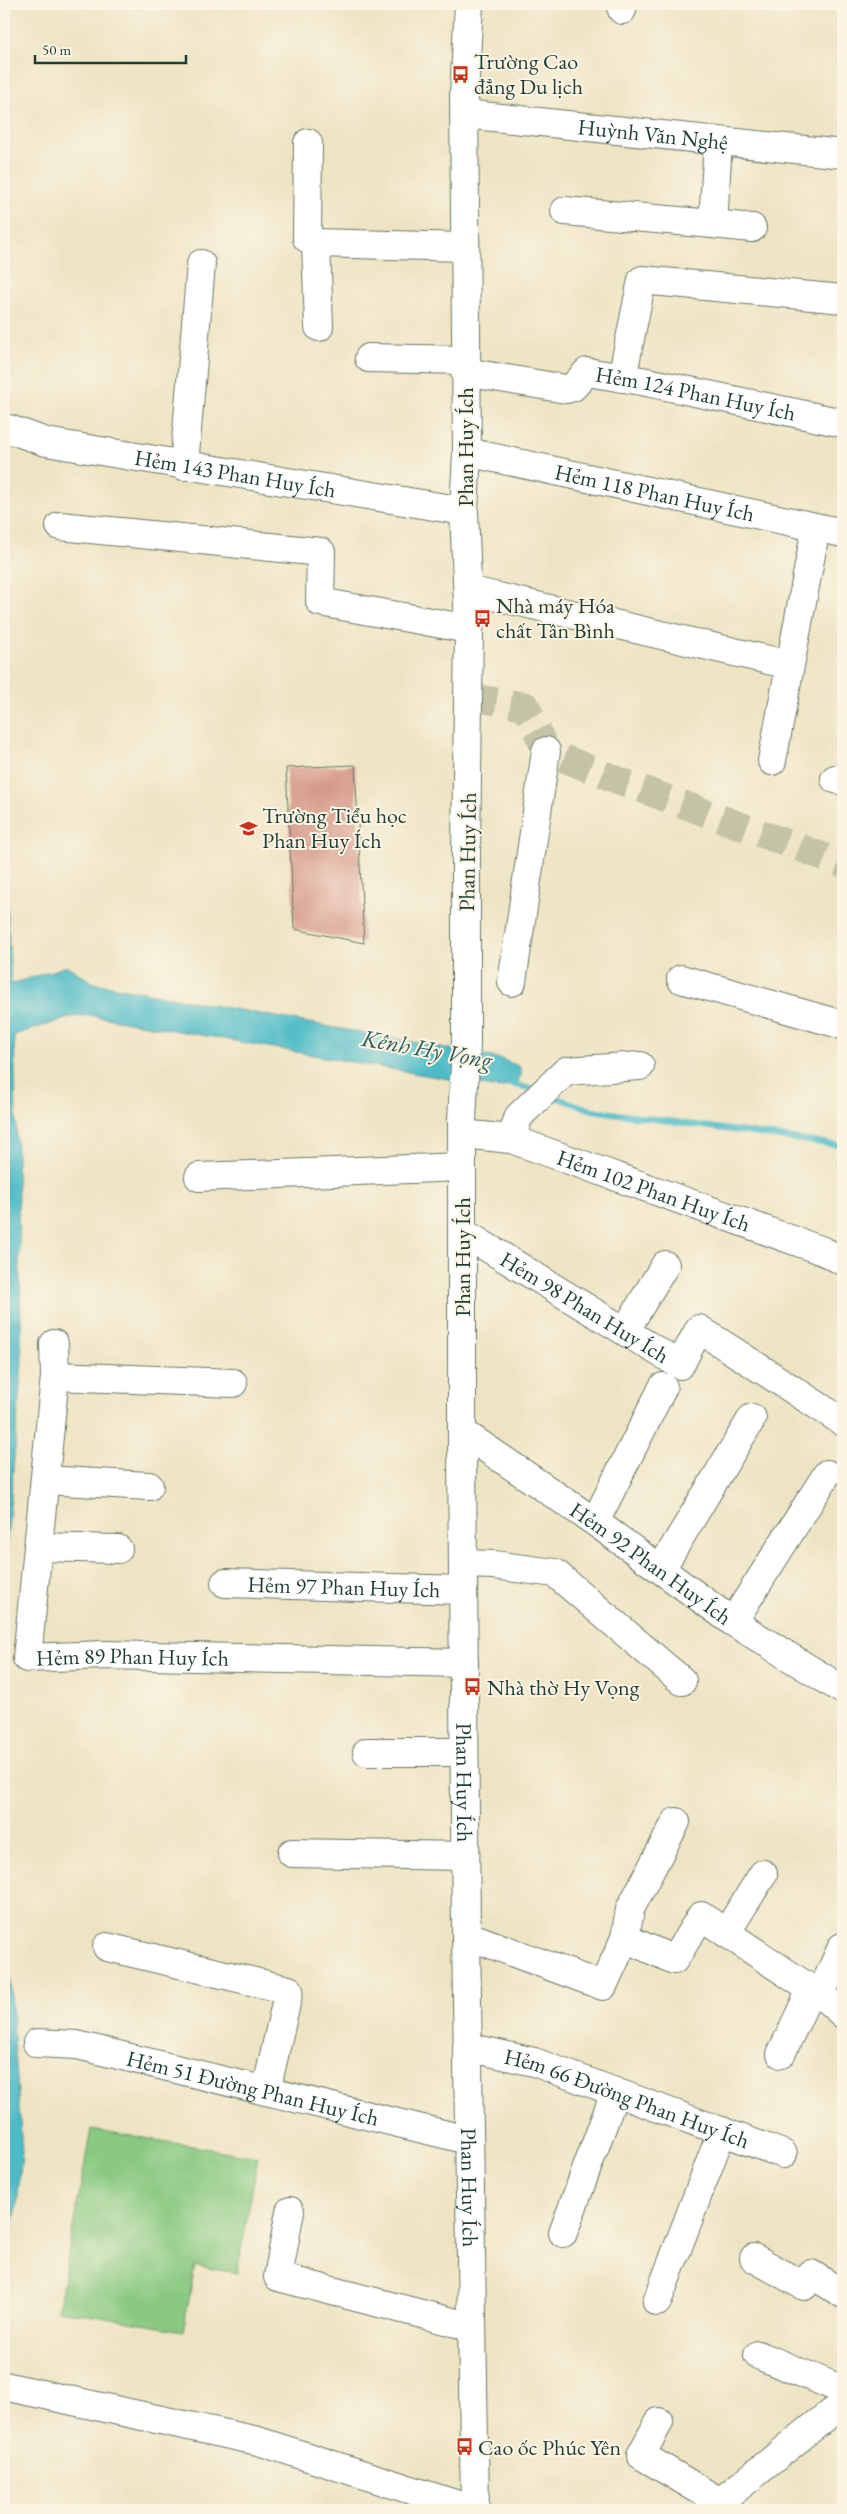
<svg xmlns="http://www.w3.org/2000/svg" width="847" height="2514" font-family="'EB Garamond',serif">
<rect width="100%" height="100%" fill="#fcf5e5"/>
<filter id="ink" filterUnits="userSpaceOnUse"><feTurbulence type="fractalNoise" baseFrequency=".02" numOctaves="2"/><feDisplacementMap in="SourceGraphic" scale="10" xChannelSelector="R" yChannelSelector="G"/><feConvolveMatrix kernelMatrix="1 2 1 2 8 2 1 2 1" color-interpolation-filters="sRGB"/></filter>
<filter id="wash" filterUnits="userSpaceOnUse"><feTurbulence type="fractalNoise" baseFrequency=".0096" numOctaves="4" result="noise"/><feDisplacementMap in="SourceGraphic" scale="20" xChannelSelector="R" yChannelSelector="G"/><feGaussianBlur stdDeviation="1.12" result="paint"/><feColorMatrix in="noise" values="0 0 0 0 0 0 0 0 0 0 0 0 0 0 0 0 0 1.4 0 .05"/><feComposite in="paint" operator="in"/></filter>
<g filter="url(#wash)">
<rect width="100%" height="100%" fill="#eee4c4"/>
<!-- green -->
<path fill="#89c981" stroke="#54835a" d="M91 2129 258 2157 237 2273 195 2266 183 2331 58 2310Z"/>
<!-- water -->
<path fill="#4ebbc7" stroke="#367c7e" d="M4 839 11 984 67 966 94 983 498 1058 519 1066 522 1073 517 1084 498 1088 89 1015 72 1017 14 1035 22 1364 4 1577Z
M4 1892 22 2151 17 2207 4 2267Z"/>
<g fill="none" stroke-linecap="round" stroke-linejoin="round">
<!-- stream -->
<path stroke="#4ebbc7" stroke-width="6" d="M509 1083 535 1090
M549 1095 592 1110 843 1146"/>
</g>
<g id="blocks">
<!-- building -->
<path fill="#d59989" d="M355 765 364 943 294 929 286 768Z"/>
</g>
</g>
<g filter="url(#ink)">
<use href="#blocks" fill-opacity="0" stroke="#677766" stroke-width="1"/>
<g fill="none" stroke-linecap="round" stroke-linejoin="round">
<!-- minor-tunnel -->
<path stroke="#c5c3a7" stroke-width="28" stroke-dasharray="28 14" stroke-linecap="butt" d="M469 697 526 706 546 751 620 781 843 864"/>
<defs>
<g id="minor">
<path d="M621 4 622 10"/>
<path id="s1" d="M464 114 843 154"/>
<path d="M718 142 713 224 752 228"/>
<path d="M308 143 307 238 316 243 319 327"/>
<path d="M565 211 713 224"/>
<path d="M316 243 464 247"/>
<path d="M369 358 465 360"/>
<path id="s2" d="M465 372 566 389 573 387 587 372 642 381 843 423"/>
<path d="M622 378 642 280 843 299"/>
<path id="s3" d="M9 429 46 442 464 511"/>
<path id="s4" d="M467 452 843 533"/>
<path d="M184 466 201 264"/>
<path d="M60 526 321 552 320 602 469 629"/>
<path d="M468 590 790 665"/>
<path d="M772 761 816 528"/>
<path d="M835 779 843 781"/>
<path d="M681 979 843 1025"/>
<path d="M512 982 546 751"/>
<path id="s5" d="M462 1134 511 1139 823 1251 843 1261"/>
<path d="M511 1139 519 1116 566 1071 640 1066"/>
<path d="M199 1177 462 1167"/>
<path id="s6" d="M462 1232 680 1365 699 1329 843 1422"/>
<path d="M625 1331 665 1265"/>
<path id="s7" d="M54 1344 55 1376 27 1658 104 1655 464 1663"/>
<path d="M55 1376 233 1383"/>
<path id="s8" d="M462 1432 595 1522 733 1622 843 1690"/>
<path d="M45 1480 149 1486"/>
<path d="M595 1522 663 1387"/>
<path d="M38 1547 118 1549"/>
<path d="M463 1564 494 1565 555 1573 682 1681"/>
<path d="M661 1569 752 1418"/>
<path id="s9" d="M225 1583 463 1590"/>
<path d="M733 1622 827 1474"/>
<path d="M367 1752H464"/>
<path d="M292 1853 465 1856"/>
<path d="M726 1933 763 1874"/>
<path d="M466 1935 603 1986 625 1938 630 1909 676 1822"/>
<path d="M625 1938 674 1960 701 1916 827 2000 843 2014"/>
<path d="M107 1947 289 1990 266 2091"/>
<path d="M820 1996 842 1947"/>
<path id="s10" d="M37 2043 77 2045 468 2140"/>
<path id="s11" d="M467 2047 534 2062 783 2154"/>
<path d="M781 2054 811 1990"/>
<path d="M290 2211 278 2277 472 2327"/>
<path d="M563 2233 615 2092"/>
<path d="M754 2258 804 2286 811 2274 843 2294"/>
<path d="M657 2302 722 2131"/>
<path d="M758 2355 843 2390"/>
<path d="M4 2386 258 2441 474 2510"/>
<path d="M659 2422 641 2455 720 2502"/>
<path d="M710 2510 843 2403"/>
</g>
<g id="major">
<path id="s12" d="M469 4 464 95 467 452 464 511 469 629 466 851V1044L462 1120V1450L466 1935 475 2510"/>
</g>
</defs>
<!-- minor casing -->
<use href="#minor" stroke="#677766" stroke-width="30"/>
<!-- major casing -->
<use href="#major" stroke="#677766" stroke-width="30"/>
<!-- minor -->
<use href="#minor" stroke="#fff" stroke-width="28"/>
<!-- major -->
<use href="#major" stroke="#fff" stroke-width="28"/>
</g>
</g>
<!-- icons -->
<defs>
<symbol id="bus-bare" viewBox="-9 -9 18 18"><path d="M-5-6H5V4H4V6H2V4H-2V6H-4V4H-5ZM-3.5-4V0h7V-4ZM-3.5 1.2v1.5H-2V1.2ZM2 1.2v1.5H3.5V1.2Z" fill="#c8321e" stroke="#fcf5e5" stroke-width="2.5" paint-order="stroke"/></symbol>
<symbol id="school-bare" viewBox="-9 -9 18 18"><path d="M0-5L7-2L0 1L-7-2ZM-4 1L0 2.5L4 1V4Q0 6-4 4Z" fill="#c8321e" stroke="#fcf5e5" stroke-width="2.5" paint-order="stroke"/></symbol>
</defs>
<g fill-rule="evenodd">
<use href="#bus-bare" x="448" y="62" width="25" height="25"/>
<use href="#bus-bare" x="470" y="606" width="25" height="25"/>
<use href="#school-bare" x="236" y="816" width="25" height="25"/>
<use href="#bus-bare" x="460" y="1674" width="25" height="25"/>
<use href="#bus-bare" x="452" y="2434" width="25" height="25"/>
</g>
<g text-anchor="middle" stroke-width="4" stroke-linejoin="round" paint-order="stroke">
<!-- poi labels -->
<g font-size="22" fill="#1f3d34" stroke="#fcf5e5" text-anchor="start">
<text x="474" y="69">Trường Cao<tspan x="474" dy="25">đẳng Du lịch</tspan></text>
<text x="496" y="613">Nhà máy Hóa<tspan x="496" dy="25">chất Tân Bình</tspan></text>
<text x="262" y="823">Trường Tiểu học<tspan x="262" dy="25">Phan Huy Ích</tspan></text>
<text x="487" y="1695">Nhà thờ Hy Vọng</text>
<text x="478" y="2455">Cao ốc Phúc Yên</text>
</g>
<!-- street labels -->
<g font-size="22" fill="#1f3d34" stroke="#fcf5e5">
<text dy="8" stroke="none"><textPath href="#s1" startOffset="190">Huỳnh Văn Nghệ</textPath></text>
<text dy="8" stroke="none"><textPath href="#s2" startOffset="241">Hẻm 124 Phan Huy Ích</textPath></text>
<text transform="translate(465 447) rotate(-90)" y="8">Phan Huy Ích</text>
<text dy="8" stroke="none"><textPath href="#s3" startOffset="231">Hẻm 143 Phan Huy Ích</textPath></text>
<text dy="8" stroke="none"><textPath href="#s4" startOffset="192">Hẻm 118 Phan Huy Ích</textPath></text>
<text transform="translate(467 852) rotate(-89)" y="8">Phan Huy Ích</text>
<text dy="8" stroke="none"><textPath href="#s5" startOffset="201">Hẻm 102 Phan Huy Ích</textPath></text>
<text transform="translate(462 1257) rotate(-90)" y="8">Phan Huy Ích</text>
<text dy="8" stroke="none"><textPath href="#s6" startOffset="144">Hẻm 98 Phan Huy Ích</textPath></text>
<text dy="8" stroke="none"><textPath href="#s8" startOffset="230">Hẻm 92 Phan Huy Ích</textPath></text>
<text dy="8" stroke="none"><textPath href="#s9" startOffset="119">Hẻm 97 Phan Huy Ích</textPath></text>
<text dy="8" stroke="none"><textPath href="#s7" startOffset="421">Hẻm 89 Phan Huy Ích</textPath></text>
<text dy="8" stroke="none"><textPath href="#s12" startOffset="1779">Phan Huy Ích</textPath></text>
<text dy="8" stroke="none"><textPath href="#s10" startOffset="221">Hẻm 51 Đường Phan Huy Ích</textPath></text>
<text dy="8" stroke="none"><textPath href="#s11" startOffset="168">Hẻm 66 Đường Phan Huy Ích</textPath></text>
<text dy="8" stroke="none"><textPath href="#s12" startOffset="2184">Phan Huy Ích</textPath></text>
</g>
<!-- water labels -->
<g font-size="24" font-style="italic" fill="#2b5c59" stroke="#fcf5e5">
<text transform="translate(427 1049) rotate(10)" y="8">Kênh Hy Vọng</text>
</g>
</g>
<!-- margin -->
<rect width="847" height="2514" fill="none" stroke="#fcf5e5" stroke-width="20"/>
<!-- scale -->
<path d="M35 55v8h151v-8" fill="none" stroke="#1f3d34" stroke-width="2.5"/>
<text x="42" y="55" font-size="15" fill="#1f3d34" stroke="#fcf5e5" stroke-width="4" paint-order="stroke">50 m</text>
</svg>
